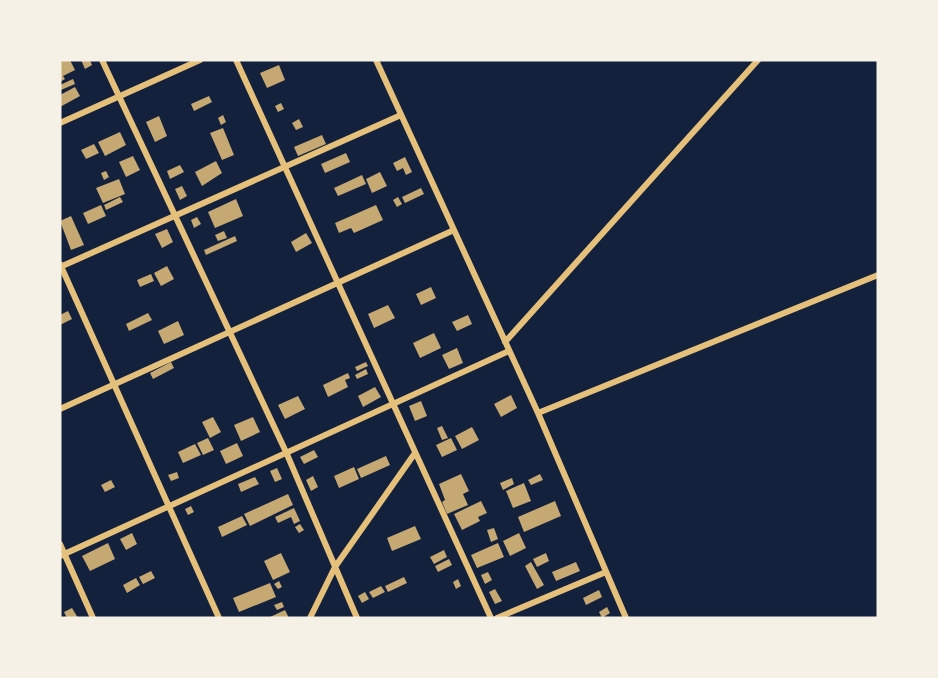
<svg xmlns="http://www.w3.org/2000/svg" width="938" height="678" font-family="'Noto Serif',serif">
<rect width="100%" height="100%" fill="#14213d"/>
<!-- building -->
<path fill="#c6a872" d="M60 60H70L75 70 63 76 65 79 60 82Z
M81 60H90L92 65 85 69Z
M279 65 285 80 267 88 260 73Z
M73 79 75 84 61 90 60 85Z
M75 87 80 96 60 107V95Z
M209 96 212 102 194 111 191 104Z
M281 103 284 109 278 112 275 106Z
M223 115 226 122 221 125 218 118Z
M159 116 167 136 155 142 146 122Z
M299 119 303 127 296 130 292 123Z
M223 128 234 155 222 160 210 133Z
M120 132 126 145 105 156 98 142Z
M322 135 326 144 298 156 294 147Z
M94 144 99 153 86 159 81 150Z
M346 153 350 162 325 173 321 164Z
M133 156 140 170 126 177 119 162Z
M405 157 412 172 406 175 403 168 397 171 393 163Z
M216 161 222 173 202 186 195 172Z
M180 165 184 172 170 179 167 171Z
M106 171 109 177 104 180 101 173Z
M380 172 387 186 372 193 366 179Z
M362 175 366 184 338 196 334 188Z
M119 179 125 194 103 203 96 188Z
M182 186 187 196 180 200 175 189Z
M421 188 424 194 405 203 402 197Z
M120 197 123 202 106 210 104 205Z
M398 197 402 204 397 207 393 200Z
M236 199 243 216 215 228 208 212Z
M101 205 106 216 88 224 83 213Z
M376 205 383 220 354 233 351 228 339 233 335 223Z
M71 216 84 245 71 250 60 221Z
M197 217 201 224 194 228 191 220Z
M167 229 173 242 162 248 155 234Z
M224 231 227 238 218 241 215 235Z
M306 233 312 243 296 252 291 242Z
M235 236 237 241 206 255 204 250Z
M167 266 174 279 161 286 154 273Z
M151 274 154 281 140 287 137 280Z
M431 287 436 298 421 305 416 294Z
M388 305 395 318 374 328 368 314Z
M68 311 72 319 60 325V315Z
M148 313 152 320 129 331 126 324Z
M468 315 472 324 457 331 452 322Z
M178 321 184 335 164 344 158 331Z
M434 333 441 348 420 358 413 343Z
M457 348 463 363 449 369 442 355Z
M171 362 174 368 153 379 150 373Z
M366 362 368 366 357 371 355 367Z
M366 369 368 374 357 379 355 375Z
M348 373 350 378 345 380 348 387 328 397 323 385Z
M375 387 381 397 363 407 358 396Z
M511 395 517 408 501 417 494 404Z
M298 396 305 409 285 419 278 405Z
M421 401 427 416 415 421 409 406Z
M213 417 221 432 210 438 202 422Z
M253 417 260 432 241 441 234 425Z
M442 426 448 438 442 440 437 428Z
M472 427 479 440 462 449 455 436Z
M208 438 214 450 203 455 197 443Z
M451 438 457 450 442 457 436 445Z
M237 443 243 456 226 464 220 451Z
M195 444 201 455 183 463 178 452Z
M314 450 318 457 304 464 300 457Z
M386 456 390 465 361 478 357 469Z
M354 467 359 479 339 488 334 476Z
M277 468 282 479 275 482 270 471Z
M177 472 179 478 171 481 168 475Z
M461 474 469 491 463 494 468 505 447 514 442 502 445 500 439 484Z
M540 474 543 480 531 485 528 480Z
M313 476 318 487 311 491 306 480Z
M255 477 259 484 241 492 238 484Z
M512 478 514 484 503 490 500 483Z
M111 480 115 487 105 492 101 485Z
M524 483 531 501 513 508 506 491Z
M288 494 293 505 250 526 244 514Z
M481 501 487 513 478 517 480 521 462 530 454 514Z
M555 501 561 516 524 532 518 517Z
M191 506 194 512 188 515 185 509Z
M294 508 300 521 294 524 291 517 278 523 275 517Z
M242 516 247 525 222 537 218 527Z
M300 524 304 530 299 533 295 527Z
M415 526 421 539 392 551 387 538Z
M494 528 498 539 491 542 487 530Z
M132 533 137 544 126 550 120 539Z
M519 533 526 548 510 556 503 541Z
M108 543 115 559 90 571 82 556Z
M498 543 504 557 477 568 471 555Z
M444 550 447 557 434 564 430 557Z
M281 553 290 572 273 580 264 561Z
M546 553 549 561 537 567 533 559Z
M449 559 452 565 438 572 435 566Z
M531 562 544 585 537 589 525 566Z
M576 562 580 571 556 581 552 572Z
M151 571 155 578 143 584 139 577Z
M488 572 492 580 485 584 481 575Z
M404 577 407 583 388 592 385 586Z
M136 578 140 585 127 593 123 585Z
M458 579 461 586 456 589 453 582Z
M279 581 282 587 278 589 274 584Z
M270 583 276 597 239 612 233 598Z
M381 586 385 592 373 598 369 592Z
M495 589 502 601 495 604 489 592Z
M599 590 602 597 586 605 583 598Z
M365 592 369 599 362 603 358 596Z
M282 602 284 607 277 610 274 605Z
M607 607 610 613 602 618 599 612Z
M72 608 78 618H67L64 612Z
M285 610 289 618H268Z"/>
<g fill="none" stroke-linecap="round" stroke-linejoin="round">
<!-- minor -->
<path stroke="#e5c07b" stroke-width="6" d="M102 60 286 452 357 618
M236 60 491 618
M376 60 538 413 626 618
M60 123 200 60
M60 264 219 618
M60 267 401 115
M505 342 758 60
M60 409 454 230
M538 413 878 275
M60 544 93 618
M60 556 509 351
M310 618 335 567 415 453
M497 618 606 572"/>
</g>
<!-- border -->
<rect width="938" height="678" fill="none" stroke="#f6f1e7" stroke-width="123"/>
</svg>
